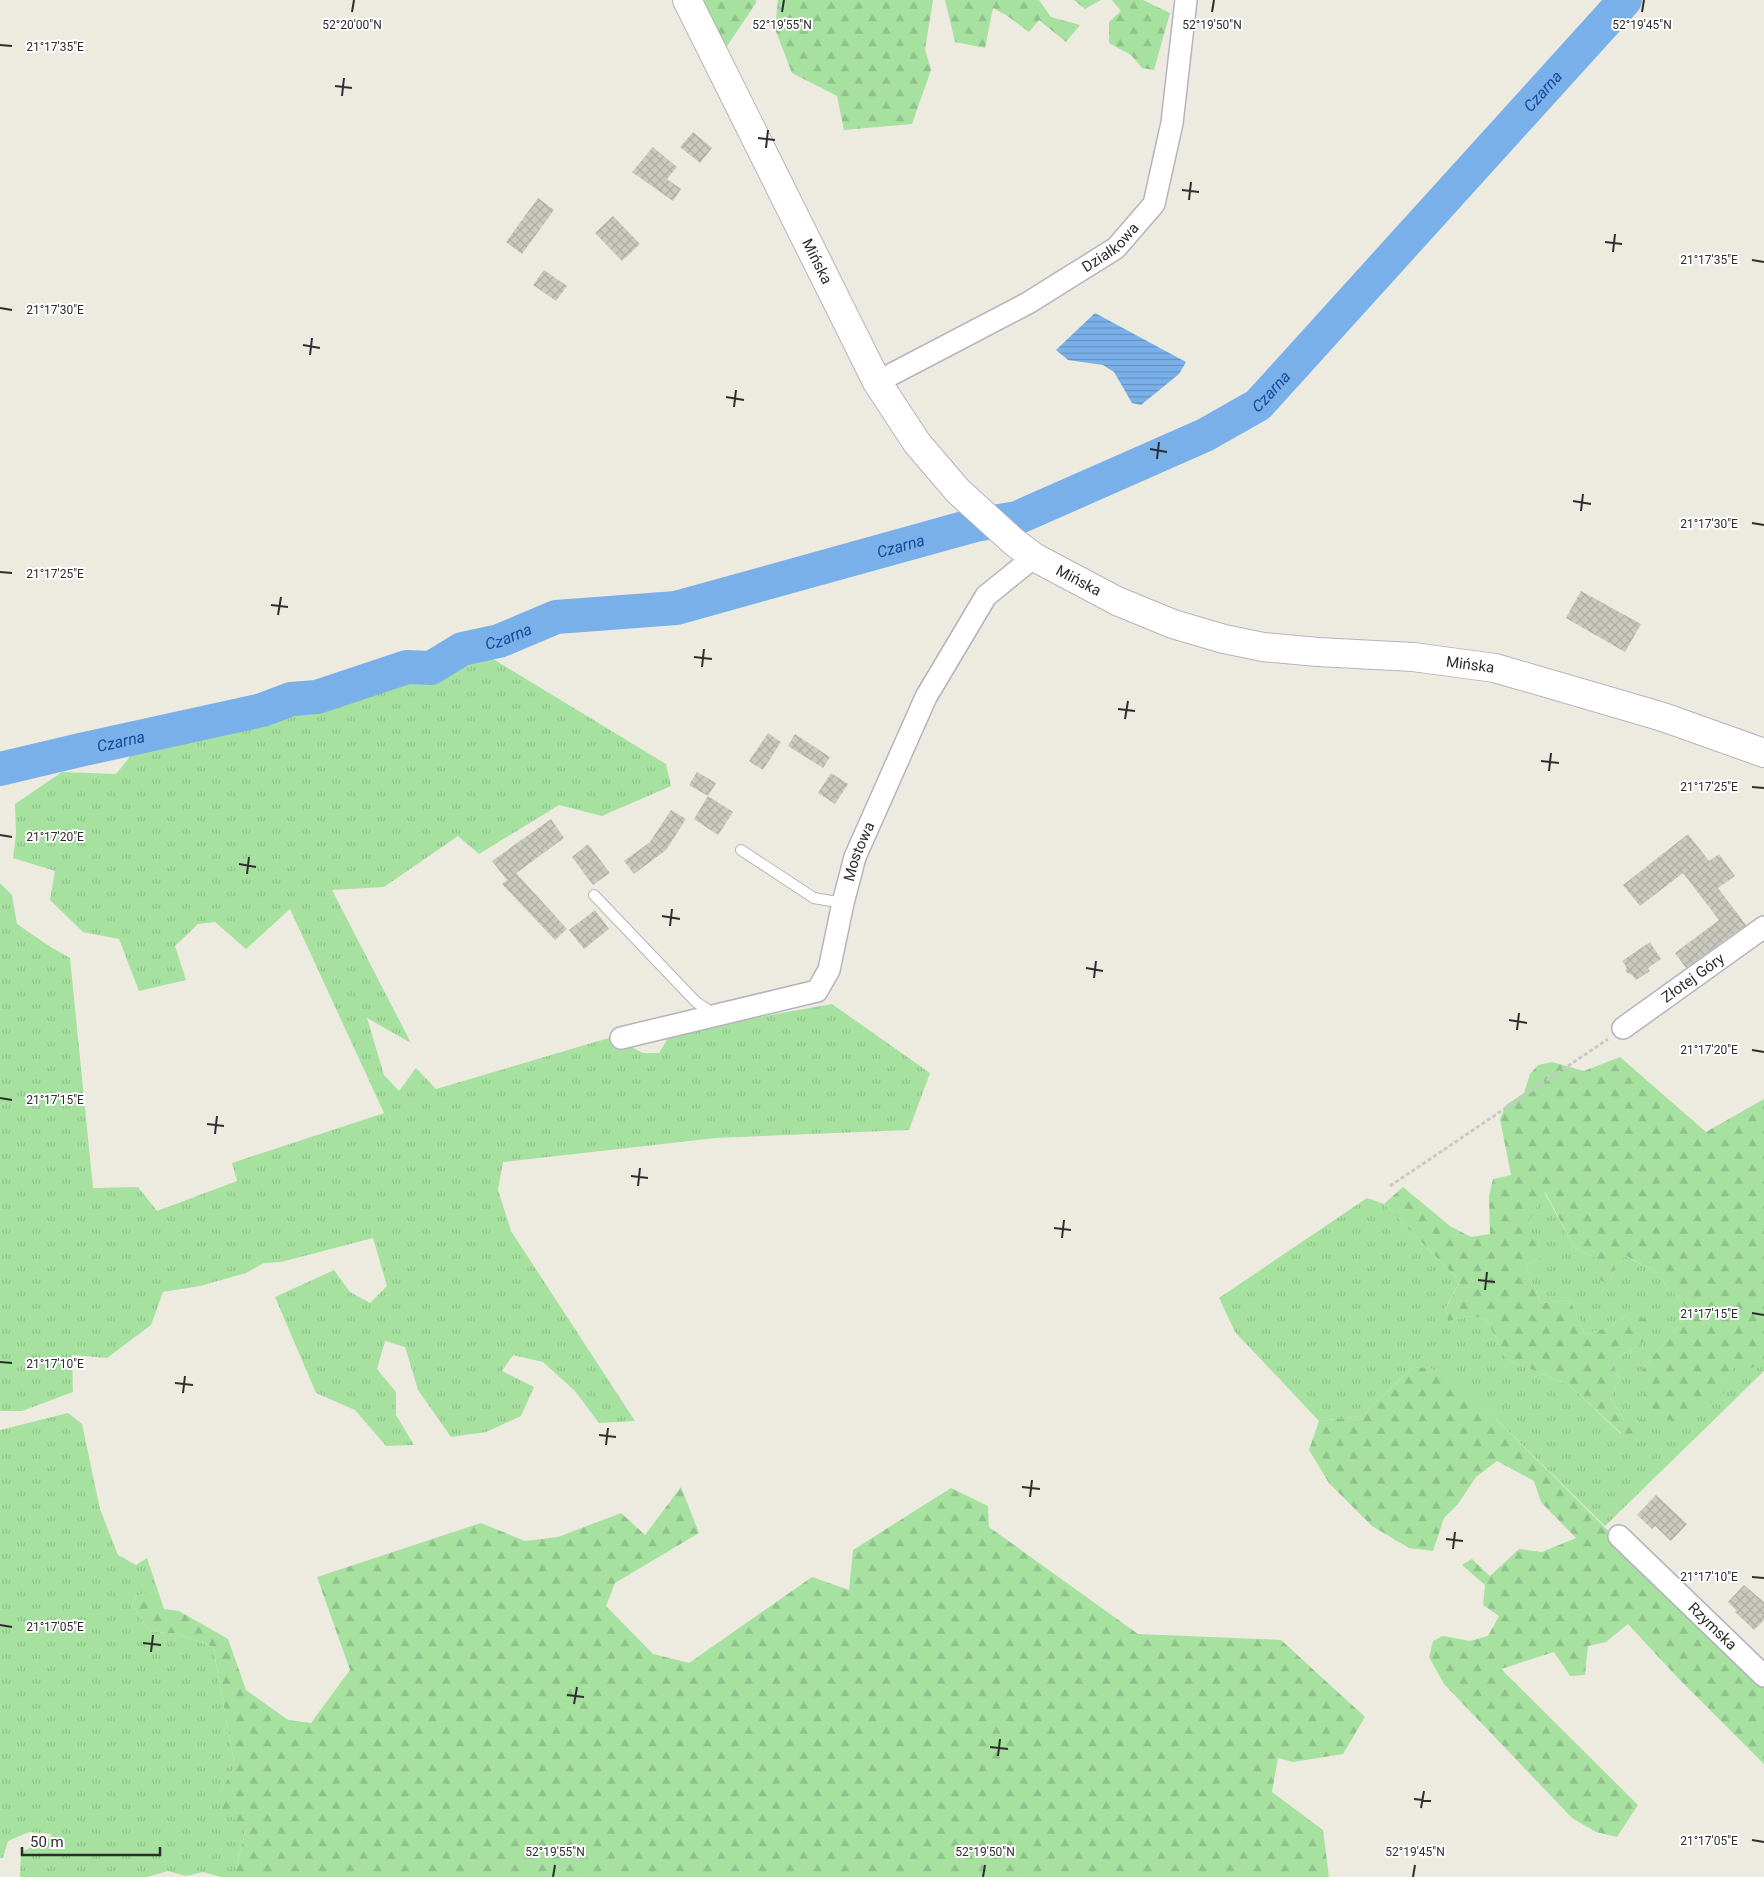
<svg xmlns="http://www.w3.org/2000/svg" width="1764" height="1877" font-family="Roboto,sans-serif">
<defs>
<pattern id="grass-tufts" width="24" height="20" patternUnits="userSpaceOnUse" patternTransform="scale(1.25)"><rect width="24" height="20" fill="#a6e1a0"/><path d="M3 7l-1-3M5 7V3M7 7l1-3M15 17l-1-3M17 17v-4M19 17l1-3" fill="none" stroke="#8fc18a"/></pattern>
<pattern id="forest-firs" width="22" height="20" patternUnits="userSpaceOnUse" patternTransform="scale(1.25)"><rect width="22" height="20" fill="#a6e1a0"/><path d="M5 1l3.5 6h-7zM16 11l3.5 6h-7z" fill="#8fc18a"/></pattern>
<pattern id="water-rules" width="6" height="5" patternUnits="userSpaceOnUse" patternTransform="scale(1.25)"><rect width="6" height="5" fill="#7ab0e9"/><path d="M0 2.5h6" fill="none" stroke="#6490bd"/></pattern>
<pattern id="building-cross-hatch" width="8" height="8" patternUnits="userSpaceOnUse" patternTransform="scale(1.25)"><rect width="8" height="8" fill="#c9c9be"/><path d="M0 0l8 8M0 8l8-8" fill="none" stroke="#adada4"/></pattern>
</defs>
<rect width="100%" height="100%" fill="#edebe0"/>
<!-- grass -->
<path fill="url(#grass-tufts)" d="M485 654 666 764 671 786 602 816 559 805 479 854 458 836 384 887 332 890 411 1043 367 1018 384 1075 399 1091 416 1068 436 1089 612 1037 643 1053H659L671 1033 832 1004 930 1073 909 1130 716 1138 503 1162 498 1190 511 1231 635 1421 599 1423 575 1391 543 1362 513 1355 502 1371 534 1387 521 1416 486 1432 451 1437 418 1390 405 1347 385 1341 377 1369 396 1392V1415L414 1445 386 1446 355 1410 316 1393 275 1297 334 1270 350 1292 370 1303 387 1286 373 1238 281 1262 264 1263 246 1273 200 1286 163 1292 151 1325 107 1358 72 1355 73 1392 22 1411H0V883L12 895 17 924 49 946 70 958 93 1188 138 1187 157 1211 237 1181 232 1163 384 1113 290 909 246 949 215 922 198 924 175 946 186 980 139 991 119 939 83 932 50 900 55 871 13 858 16 835 15 804 62 772 116 774 133 753 247 726 392 684H431L453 664Z
M1544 1192 1575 1248 1595 1258 1609 1285 1615 1265 1625 1256 1653 1270 1685 1306 1687 1315 1640 1372 1723 1380 1734 1367H1764V1371L1605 1526 1498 1421 1455 1382 1428 1367 1412 1368 1361 1416 1319 1421 1235 1332 1219 1298 1367 1198 1384 1204 1460 1281 1445 1309 1448 1321 1471 1316 1486 1319 1507 1359 1569 1385 1621 1434 1624 1419 1610 1397 1620 1379 1614 1369 1615 1360 1646 1340 1631 1313 1607 1328 1585 1334 1570 1300 1541 1303 1526 1266 1545 1254 1524 1228Z
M68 1413 82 1424 100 1509 118 1555 136 1565 147 1558 164 1609 137 1595 132 1604 149 1631 178 1634 213 1647 235 1767 220 1792 246 1828 234 1877H221L203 1872 186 1876 168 1871 147 1877H20L21 1852 47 1840 52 1834 29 1832 8 1841 3 1858H0V1430Z"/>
<!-- forest -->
<path fill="url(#forest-firs)" d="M699 0H756V3L725 49Z
M778 0H933L925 49 931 70 912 124 844 130 837 96 792 73 775 29Z
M945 0H1039L1051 17 1080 25 1066 42 1039 20 1029 32 1006 15 993 8 985 48 955 42Z
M1074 0H1101L1085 9Z
M1112 0H1143L1170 13 1154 70 1142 68 1131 55 1109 43V22L1121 11Z
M1620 1057 1706 1132 1764 1099V1367L1734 1368 1723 1380 1724 1393 1679 1426 1646 1404 1640 1372 1687 1315 1685 1306 1653 1270 1626 1256 1615 1265 1609 1285 1594 1276 1595 1258 1575 1248 1545 1192 1525 1228 1545 1254 1526 1266 1541 1303 1570 1300 1585 1334 1607 1328 1631 1313 1649 1321 1646 1340 1615 1360 1614 1369 1620 1379 1610 1397 1624 1419 1650 1421 1651 1433 1622 1434 1569 1385 1507 1359 1486 1319 1471 1316 1448 1321 1445 1310 1460 1281 1384 1204 1403 1187 1450 1226 1471 1237 1490 1234 1489 1196 1493 1179 1511 1175 1500 1119 1506 1105 1524 1093 1530 1074 1538 1065 1552 1062 1584 1071Z
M1428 1367 1455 1381 1498 1421 1764 1686V1764L1677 1677 1628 1624 1606 1642 1588 1646 1585 1675 1570 1676 1554 1652 1501 1669 1638 1805 1617 1837 1596 1832 1572 1818 1444 1684 1429 1657 1433 1641 1443 1636 1470 1641 1488 1636 1499 1616 1483 1605 1485 1585 1462 1565 1472 1559 1490 1576 1519 1549 1542 1552 1576 1538 1541 1502 1534 1481 1497 1461 1476 1477 1458 1504 1444 1518 1433 1551 1409 1548 1372 1526 1329 1483 1309 1450 1319 1421 1361 1416 1412 1368Z
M681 1487 699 1533 615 1583 606 1606 653 1654 689 1663 812 1577 849 1590 853 1550 951 1488 988 1506 989 1527 1138 1634 1281 1640 1365 1717 1343 1754 1293 1762 1278 1758 1272 1792 1323 1830 1329 1877H234L246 1828 221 1809 220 1792 235 1767 213 1647 178 1634 149 1631 132 1604 137 1595 148 1592 164 1609 179 1611 228 1639 246 1690 288 1720 311 1723 350 1670 317 1577 481 1523 525 1541 558 1537 621 1513 645 1535Z"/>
<!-- water -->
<path fill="url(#water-rules)" d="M1095 313 1186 362 1179 374 1141 405 1132 403 1114 372 1103 365 1068 360 1056 350Z"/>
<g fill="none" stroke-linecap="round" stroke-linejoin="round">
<!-- river -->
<path stroke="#7ab0e9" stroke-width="34" id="s1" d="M0 769 80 750 262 710 291 699 317 697 407 667 431 668 462 649 499 641 556 617 676 608 975 525 1017 518 1205 435 1258 405 1625 0"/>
</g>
<!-- building -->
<path fill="url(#building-cross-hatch)" d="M693 132 712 148 700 163 680 147Z
M653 147 677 167 667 179 681 189 673 201 632 172Z
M538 198 554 210 522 254 506 242Z
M613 216 640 244 622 261 595 233Z
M544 270 567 286 556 301 533 285Z
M1581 591 1641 624 1625 652 1566 618Z
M768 733 781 742 763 770 749 761Z
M795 734 830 757 823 768 788 746Z
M697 772 716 783 708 796 689 785Z
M831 773 848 784 835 804 818 793Z
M708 796 733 812 718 835 694 819Z
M671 810 686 819 666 850 634 874 624 861 650 842Z
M551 819 564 838 507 880 492 861Z
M1688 834 1709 861 1719 854 1735 876 1718 888 1746 925 1686 968 1675 953 1719 920 1683 873 1640 906 1623 885Z
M588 844 610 873 593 885 572 857Z
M516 873 567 929 555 940 502 884Z
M595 910 609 929 584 949 569 930Z
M1650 942 1661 959 1648 968 1650 971 1636 980 1632 975 1626 972V966L1622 961Z
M1656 1495 1687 1524 1671 1541 1655 1526 1652 1529 1637 1515Z
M1744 1585 1764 1602V1620L1754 1630 1735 1612 1736 1610 1728 1602Z"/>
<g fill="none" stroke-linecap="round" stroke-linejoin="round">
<defs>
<path id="lane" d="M741 850 814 898 843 903
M594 895 696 1002 714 1014"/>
<g id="street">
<path id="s2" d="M877 382 1028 303 1116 248 1154 204 1172 123 1186 0"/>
<path id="s3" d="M1623 1028 1764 927"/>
<path id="s4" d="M621 1038 817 991 829 970 843 903 855 857 926 697 986 596 1034 557"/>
<path id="s5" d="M1619 1536 1764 1676"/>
</g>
<g id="secondary">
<path id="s6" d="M687 0 877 382 917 443 958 491 1014 542 1034 557 1117 601 1173 624 1224 639 1263 647 1318 652 1413 657 1495 668 1663 717 1764 753"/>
</g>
</defs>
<!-- lane casing -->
<use href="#lane" stroke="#b4b3bf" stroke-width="12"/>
<!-- street casing -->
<use href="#street" stroke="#b4b3bf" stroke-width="24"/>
<!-- secondary casing -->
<use href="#secondary" stroke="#b4b3bf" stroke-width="30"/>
<!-- path -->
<path stroke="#c8c8c8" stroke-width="3" stroke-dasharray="4 2.5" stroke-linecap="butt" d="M1390 1186 1608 1039"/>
<!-- lane -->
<use href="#lane" stroke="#fff" stroke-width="10"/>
<!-- street -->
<use href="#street" stroke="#fff" stroke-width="21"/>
<!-- secondary -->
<use href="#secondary" stroke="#fff" stroke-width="28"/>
</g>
<!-- ticks -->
<path fill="none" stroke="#2d2d2d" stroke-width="2" d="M352 12 354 0M782 12 784 0M1212 12 1214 0M1642 12 1644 0M0 45 12 46M335 86 352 88M342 96 344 78M758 138 775 140M766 148 768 130M1182 190 1199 192M1189 200 1191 182M1605 242 1622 244M1613 252 1615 234M1752 260 1764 262M0 308 12 310M303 345 320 348M310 355 312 338M726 397 744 400M734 407 736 390M1150 449 1167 452M1157 459 1159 442M1573 501 1591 504M1581 511 1583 494M1752 523 1764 525M0 572 12 573M271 605 288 607M278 615 281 597M694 657 712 659M702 667 704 649M1118 709 1135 711M1125 719 1128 701M1541 761 1559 763M1549 771 1551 753M1752 787 1764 788M0 835 12 837M239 864 256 867M247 874 249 857M662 916 680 919M670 926 672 909M1086 968 1103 971M1094 978 1096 961M1509 1020 1527 1023M1517 1030 1519 1013M1752 1050 1764 1052M0 1098 12 1100M207 1124 224 1126M215 1134 217 1116M631 1176 648 1178M638 1186 640 1168M1054 1228 1071 1230M1062 1238 1064 1220M1478 1280 1495 1282M1485 1290 1487 1272M1752 1313 1764 1315M0 1362 12 1363M175 1383 193 1385M183 1393 185 1376M599 1435 616 1437M606 1445 608 1428M1022 1487 1040 1489M1030 1497 1032 1480M1446 1539 1463 1541M1453 1549 1455 1532M1752 1577 1764 1578M0 1625 12 1627M143 1643 161 1645M151 1652 153 1635M567 1695 584 1697M574 1704 577 1687M990 1747 1008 1749M998 1756 1000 1739M1414 1799 1431 1801M1421 1808 1424 1791M1752 1840 1764 1842M553 1877 555 1865M983 1877 985 1865M1413 1877 1415 1865"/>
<g text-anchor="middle" stroke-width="4" stroke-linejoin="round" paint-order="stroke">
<!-- street labels -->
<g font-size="15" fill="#2d2d2d" stroke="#fff">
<text dy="5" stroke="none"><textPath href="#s2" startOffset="270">Działkowa</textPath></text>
<text dy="5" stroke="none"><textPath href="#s6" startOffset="292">Mińska</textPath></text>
<text dy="5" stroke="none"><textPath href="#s6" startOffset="714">Mińska</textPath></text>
<text dy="5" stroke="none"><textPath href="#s6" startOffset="1119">Mińska</textPath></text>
<text dy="5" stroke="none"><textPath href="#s4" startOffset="348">Mostowa</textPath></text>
<text dy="5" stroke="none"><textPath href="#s3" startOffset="86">Złotej Góry</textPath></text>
<text dy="5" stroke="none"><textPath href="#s5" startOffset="130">Rzymska</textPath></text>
</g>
<!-- water labels -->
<g font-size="16" font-style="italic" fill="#154a99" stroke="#fff">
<text dy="6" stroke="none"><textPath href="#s1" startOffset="1744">Czarna</textPath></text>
<text dy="6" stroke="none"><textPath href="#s1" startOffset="1339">Czarna</textPath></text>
<text dy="6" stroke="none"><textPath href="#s1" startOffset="934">Czarna</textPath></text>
<text dy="6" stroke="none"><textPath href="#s1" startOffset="529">Czarna</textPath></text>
<text dy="6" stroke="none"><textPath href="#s1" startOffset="124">Czarna</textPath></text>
</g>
</g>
<g font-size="12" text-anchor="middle" fill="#2d2d2d" stroke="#fff" stroke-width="4" stroke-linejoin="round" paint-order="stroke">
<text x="352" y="29">52°20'00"N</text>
<text x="782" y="29">52°19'55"N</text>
<text x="1212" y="29">52°19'50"N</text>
<text x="1642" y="29">52°19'45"N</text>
<text x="55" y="51">21°17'35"E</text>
<text x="1709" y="264">21°17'35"E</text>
<text x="55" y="314">21°17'30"E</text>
<text x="1709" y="528">21°17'30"E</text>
<text x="55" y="578">21°17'25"E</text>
<text x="1709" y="791">21°17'25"E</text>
<text x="55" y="841">21°17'20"E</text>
<text x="1709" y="1054">21°17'20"E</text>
<text x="55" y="1104">21°17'15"E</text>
<text x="1709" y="1318">21°17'15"E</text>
<text x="55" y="1368">21°17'10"E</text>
<text x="1709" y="1581">21°17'10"E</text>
<text x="55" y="1631">21°17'05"E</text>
<text x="1709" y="1845">21°17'05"E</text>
<text x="555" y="1856">52°19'55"N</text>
<text x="985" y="1856">52°19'50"N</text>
<text x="1415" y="1856">52°19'45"N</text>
</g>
<!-- scale -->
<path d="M22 1847v8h138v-8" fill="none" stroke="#2d2d2d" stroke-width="2.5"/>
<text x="30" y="1847" font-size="15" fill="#2d2d2d" stroke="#ffffff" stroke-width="4" paint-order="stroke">50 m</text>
</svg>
